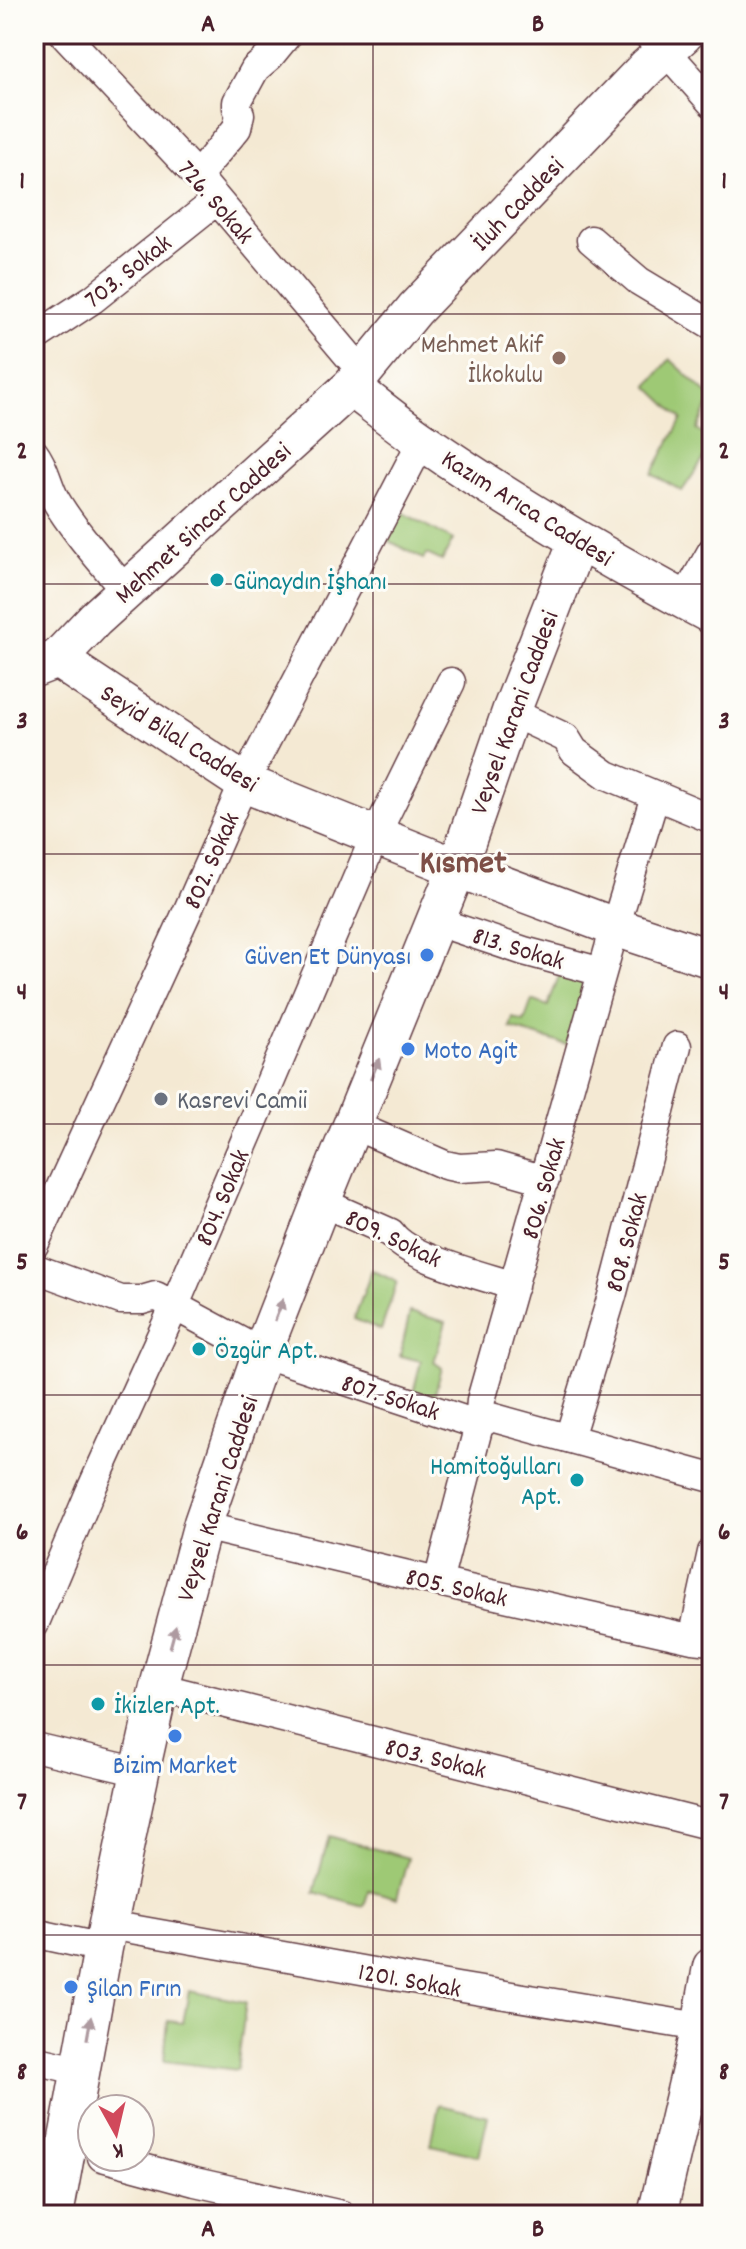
<svg xmlns="http://www.w3.org/2000/svg" width="746" height="2249" font-family="Dekko,sans-serif">
<rect width="100%" height="100%" fill="#fdfcf7"/>
<filter id="ink" filterUnits="userSpaceOnUse"><feTurbulence type="fractalNoise" baseFrequency=".0125" numOctaves="2"/><feDisplacementMap in="SourceGraphic" scale="16" xChannelSelector="R" yChannelSelector="G"/><feConvolveMatrix kernelMatrix="1 2 1 2 8 2 1 2 1" color-interpolation-filters="sRGB"/></filter>
<filter id="wash" filterUnits="userSpaceOnUse"><feTurbulence type="fractalNoise" baseFrequency=".006" numOctaves="4" result="noise"/><feDisplacementMap in="SourceGraphic" scale="32" xChannelSelector="R" yChannelSelector="G"/><feGaussianBlur stdDeviation="1.8" result="paint"/><feColorMatrix in="noise" values="0 0 0 0 0 0 0 0 0 0 0 0 0 0 0 0 0 1.4 0 .05"/><feComposite in="paint" operator="in"/></filter>
<g filter="url(#wash)">
<rect width="100%" height="100%" fill="#f4e9d3"/>
<!-- green -->
<path fill="#9ec975" stroke="#747450" stroke-width="2" d="M670 359 712 398 697 429 712 441V447L682 491 652 474 682 419 648 386Z
M397 509 453 540 442 561 427 554 423 559 384 538Z
M560 973 587 984 568 1045 510 1028 513 1018 524 1022 532 1000 548 1006Z
M372 1270 397 1282 381 1330 354 1319Z
M410 1312 446 1322 434 1362 442 1368 434 1397 413 1393 421 1361 400 1356Z
M329 1836 408 1858 397 1898 369 1890 364 1906 314 1892Z
M189 1991 246 2002 237 2070 164 2061 168 2021 183 2023Z
M439 2105 488 2116 479 2156 431 2145Z"/>
</g>
<g filter="url(#ink)">
<g fill="none" stroke-linecap="round" stroke-linejoin="round">
<defs>
<path id="street" d="M64 34 197 176 363 373
M647 34 665 50 712 103
M197 176 237 128 240 114 237 108V102L255 69 270 56 288 34
M591 240 639 281 712 325
M34 338 93 299 217 200
M34 453C45 467 47 484 55 499 73 530 103 563 126 591
M684 600 712 551
M511 712 566 738 574 751 607 775 712 819
M435 921 524 951 602 972
M353 1125 445 1165 459 1168 496 1166 545 1180
M321 1202 391 1233C407 1258 484 1276 514 1286
M34 1245 188 910 244 783 422 441
M34 1268 121 1300H142L156 1296 262 1353 479 1425 491 1417 712 1478
M569 1438 612 1296 677 1046
M203 1523 215 1529 438 1582 693 1639 712 1641
M438 1582 479 1425 481 1400 615 927 655 796
M34 1625 90 1492 175 1305 376 834 451 682
M693 1639 712 1552
M159 1687 712 1826
M34 1747 140 1772
M109 1925 457 1987 712 2029
M34 1933 103 1948
M34 2060 82 2071
M102 2157 195 2182 342 2215"/>
<path id="secondary" d="M351 387C375 405 399 425 424 442 516 506 613 562 712 615
M57 659 244 783 457 868 615 927 712 959
M34 668 57 659 95 619 351 387 415 309 647 67 684 34
M54 2215 103 1948 140 1772 159 1687 203 1523 262 1353 321 1202 457 868 511 712 578 540
M657 2215 701 2027 712 1967"/>
</defs>
<!-- street casing -->
<use href="#street" stroke="#643d44" stroke-width="31"/>
<!-- secondary casing -->
<use href="#secondary" stroke="#643d44" stroke-width="41"/>
<!-- street -->
<use href="#street" stroke="#fff" stroke-width="28"/>
<!-- secondary -->
<use href="#secondary" stroke="#fff" stroke-width="38"/>
</g>
<!-- one-way arrows -->
<defs><path id="oneway-solid" d="M-6-.8H1V-3.2L6.5 0L1 3.2V.8H-6Z" transform="scale(2)"/></defs>
<g fill="#ae9aa0">
<use href="#oneway-solid" transform="translate(375 1069) rotate(-68)"/>
<use href="#oneway-solid" transform="translate(279 1310) rotate(-69)"/>
<use href="#oneway-solid" transform="translate(173 1637) rotate(-75)"/>
<use href="#oneway-solid" transform="translate(89 2028) rotate(-80)"/>
</g>
</g>
<!-- grid -->
<path fill="none" stroke="#4a1f2b" stroke-width="2" stroke-opacity="0.55" d="M373 34V2215M34 314H712M34 584H712M34 854H712M34 1124H712M34 1395H712M34 1665H712M34 1935H712"/>
<!-- markers -->
<circle fill="#8d6e63" stroke="#fdfcf7" stroke-width="3" cx="559" cy="358" r="8"/>
<g fill="#0f9aa8" stroke="#fdfcf7" stroke-width="3">
<circle cx="217" cy="580" r="8"/>
<circle cx="199" cy="1349" r="8"/>
<circle cx="577" cy="1480" r="8"/>
<circle cx="98" cy="1704" r="8"/>
</g>
<g fill="#3f7fe0" stroke="#fdfcf7" stroke-width="3">
<circle cx="427" cy="955" r="8"/>
<circle cx="408" cy="1049" r="8"/>
<circle cx="175" cy="1736" r="8"/>
<circle cx="71" cy="1987" r="8"/>
</g>
<circle fill="#6b7280" stroke="#fdfcf7" stroke-width="3" cx="161" cy="1099" r="8"/>
<g text-anchor="middle" stroke-width="6" stroke-linejoin="round" paint-order="stroke">
<!-- street labels -->
<g font-size="26" fill="#4a1f2b" stroke="#fdfcf7">
<text transform="translate(217 201) rotate(49)" y="9">726. Sokak</text>
<text transform="translate(517 203) rotate(-46)" y="9">İluh Caddesi</text>
<text transform="translate(127 270) rotate(-38)" y="9">703. Sokak</text>
<text transform="translate(528 507) rotate(32)" y="9">Kazım Arıca Caddesi</text>
<text transform="translate(202 522) rotate(-42)" y="9">Mehmet Sincar Caddesi</text>
<text transform="translate(513 712) rotate(-70)" y="9">Veysel Karani Caddesi</text>
<text transform="translate(180 737) rotate(32)" y="9">Seyid Bilal Caddesi</text>
<text transform="translate(210 860) rotate(-66)" y="9">802. Sokak</text>
<text transform="translate(519 947) rotate(17)" y="9">813. Sokak</text>
<text transform="translate(542 1188) rotate(-74)" y="9">806. Sokak</text>
<text transform="translate(221 1197) rotate(-67)" y="9">804. Sokak</text>
<text transform="translate(394 1237) rotate(26)" y="9">809. Sokak</text>
<text transform="translate(625 1242) rotate(-75)" y="9">808. Sokak</text>
<text transform="translate(391 1396) rotate(18)" y="9">807. Sokak</text>
<text transform="translate(216 1498) rotate(-72)" y="9">Veysel Karani Caddesi</text>
<text transform="translate(457 1586) rotate(13)" y="9">805. Sokak</text>
<text transform="translate(436 1757) rotate(14)" y="9">803. Sokak</text>
<text transform="translate(410 1979) rotate(10)" y="9">1201. Sokak</text>
</g>
<!-- education labels -->
<g font-size="26" fill="#785e54" stroke="#fdfcf7" text-anchor="end">
<text x="543" y="352">Mehmet Akif<tspan x="543" dy="30">İlkokulu</tspan></text>
</g>
<!-- culture labels -->
<g font-size="26" fill="#0d838f" stroke="#fdfcf7" text-anchor="start">
<text x="233" y="589">Günaydın İşhanı</text>
<text x="215" y="1358">Özgür Apt.</text>
<text x="561" y="1474" text-anchor="end">Hamitoğulları<tspan x="561" dy="30">Apt.</tspan></text>
<text x="114" y="1713">İkizler Apt.</text>
</g>
<!-- shop labels -->
<g font-size="26" fill="#366cbe" stroke="#fdfcf7" text-anchor="start">
<text x="411" y="964" text-anchor="end">Güven Et Dünyası</text>
<text x="424" y="1058">Moto Agit</text>
<text x="175" y="1773" text-anchor="middle">Bizim Market</text>
<text x="87" y="1996">Şilan Fırın</text>
</g>
<!-- worship labels -->
<g font-size="26" fill="#5b616d" stroke="#fdfcf7" text-anchor="start">
<text x="177" y="1108">Kasrevi Camii</text>
</g>
<!-- district labels -->
<g font-size="34" font-weight="bold" fill="#7e4f47" stroke="#fdfcf7">
<text x="463" y="872">Kısmet</text>
</g>
</g>
<!-- margin -->
<rect width="746" height="2249" fill="none" stroke="#fdfcf7" stroke-width="88"/>
<!-- north arrow -->
<g transform="translate(116 2133) rotate(172)"><circle r="38" fill="#fdfcf7" stroke="#b5a4a5" stroke-width="2"/>
<path d="M0-6L14 30L0 20L-14 30Z" fill="#d1495b"/>
<text y="-12" font-size="22" font-weight="bold" text-anchor="middle" fill="#4a1f2b">K</text>
</g>
<rect x="44" y="44" width="658" height="2161" fill="none" stroke="#4a1f2b" stroke-width="3"/>
<g font-size="26" text-anchor="middle" font-weight="bold" fill="#4a1f2b">
<text x="208" y="31">A</text>
<text x="538" y="31">B</text>
<text x="22" y="188">1</text>
<text x="724" y="188">1</text>
<text x="22" y="458">2</text>
<text x="724" y="458">2</text>
<text x="22" y="728">3</text>
<text x="724" y="728">3</text>
<text x="22" y="999">4</text>
<text x="724" y="999">4</text>
<text x="22" y="1269">5</text>
<text x="724" y="1269">5</text>
<text x="22" y="1539">6</text>
<text x="724" y="1539">6</text>
<text x="22" y="1809">7</text>
<text x="724" y="1809">7</text>
<text x="22" y="2079">8</text>
<text x="724" y="2079">8</text>
<text x="208" y="2236">A</text>
<text x="538" y="2236">B</text>
</g>
</svg>
